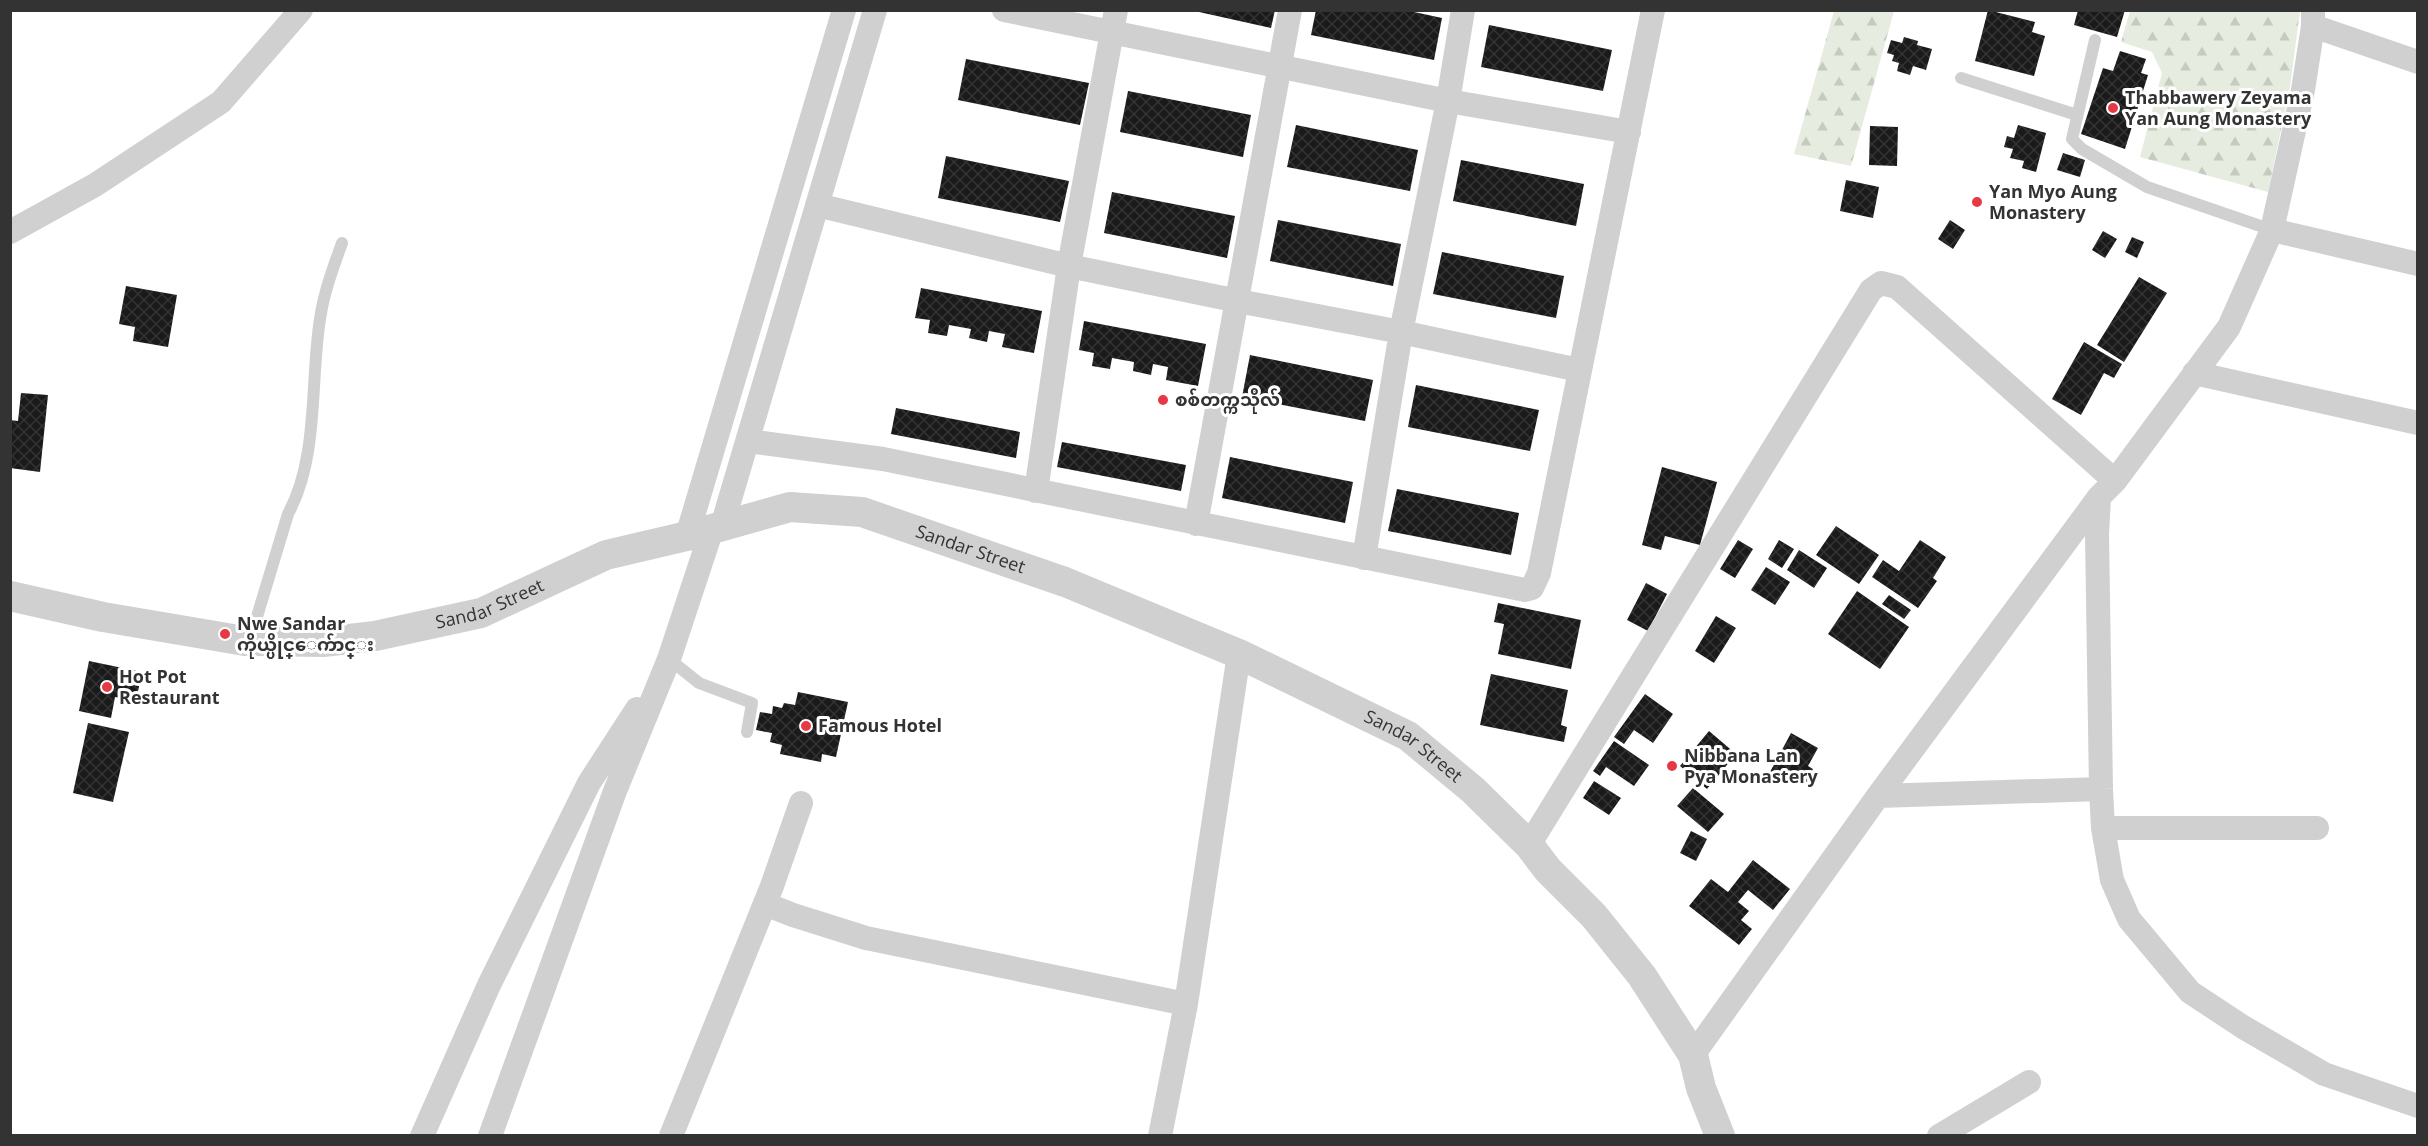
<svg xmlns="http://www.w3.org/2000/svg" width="2428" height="1146" font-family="'Open Sans','Noto Sans Myanmar',sans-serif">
<defs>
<pattern id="forest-firs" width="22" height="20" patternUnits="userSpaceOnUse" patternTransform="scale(1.5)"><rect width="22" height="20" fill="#e6ecdf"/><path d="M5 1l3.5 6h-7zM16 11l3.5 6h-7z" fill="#c6cbc0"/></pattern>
<pattern id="building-cross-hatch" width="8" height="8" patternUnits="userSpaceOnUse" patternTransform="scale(1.5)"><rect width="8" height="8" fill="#1a1a1a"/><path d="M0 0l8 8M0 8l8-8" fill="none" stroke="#333"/></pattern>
</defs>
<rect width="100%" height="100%" fill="#fff"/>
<!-- forest -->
<path fill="url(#forest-firs)" d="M1834 11H1894L1851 166 1794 154Z
M2130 11H2300L2290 87 2268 192 2140 157 2162 73 2152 52 2121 42Z"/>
<!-- building -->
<path fill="url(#building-cross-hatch)" d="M1190 10H1275L1271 28Z
M1316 10H1405L1442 18 1434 60 1311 35Z
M1988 10 2035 22 2032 32 2045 36 2034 76 1975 61Z
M2078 10H2125L2117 37 2074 25Z
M1489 25 1612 50 1603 91 1481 67Z
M1904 37 1918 41 1917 45 1932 49 1926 70 1913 66 1910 75 1897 71 1899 63 1892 61 1894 55 1887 53 1891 40 1902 43Z
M2120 51 2146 59 2141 73 2148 75 2125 149 2081 134 2103 68 2113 71Z
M966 59 1089 83 1080 125 958 100Z
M1128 91 1251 115 1243 157 1120 132Z
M1296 125 1418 150 1410 191 1287 167Z
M2018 125 2046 133 2036 172 2022 168 2024 161 2010 158 2013 149 2004 147 2007 136 2014 138Z
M1870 126 1898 127 1897 166 1869 165Z
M2063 153 2085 160 2080 177 2057 170Z
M946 156 1069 181 1060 222 938 198Z
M1461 160 1584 184 1576 226 1453 201Z
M1846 180 1879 187 1873 218 1840 211Z
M1112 192 1235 216 1227 258 1104 233Z
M1278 220 1401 244 1393 286 1270 261Z
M1950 220 1965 230 1953 249 1938 239Z
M2103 231 2117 239 2105 258 2092 250Z
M2132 237 2144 242 2137 258 2125 252Z
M1442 252 1564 276 1556 318 1433 294Z
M2139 277 2167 293 2124 362 2097 345Z
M126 286 177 295 168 347 133 341 135 327 119 324Z
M921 288 1042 311 1034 353 1002 347 1005 334 989 331 987 342 969 338 971 329 949 325 947 336 928 333 930 320 915 318Z
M1084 321 1206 344 1198 386 1166 380 1168 367 1153 364 1151 375 1133 371 1134 362 1112 358 1110 369 1092 366 1094 353 1079 350Z
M2084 342 2122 364 2114 378 2104 373 2081 415 2052 399Z
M1250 355 1373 380 1365 421 1242 397Z
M1416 385 1539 410 1530 451 1408 427Z
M21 393 48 395 40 472 10 468V420L18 421Z
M896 408 1020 432 1016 458 891 434Z
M1062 442 1186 465 1181 491 1057 467Z
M1230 457 1353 482 1345 523 1222 498Z
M1662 467 1717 482 1700 545 1665 536 1661 550 1642 545Z
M1397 489 1519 513 1511 555 1388 531Z
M1836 526 1879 555 1859 584 1816 555Z
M1738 540 1753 549 1735 578 1720 569Z
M1779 540 1794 549 1782 568 1768 559Z
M1920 540 1946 557 1933 578 1937 581 1918 608 1872 577 1883 560 1899 571Z
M1799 550 1827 568 1814 588 1787 570Z
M1766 567 1790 582 1775 605 1751 590Z
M1646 583 1667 594 1648 631 1627 620Z
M1857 591 1909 627 1880 669 1828 634Z
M1889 595 1911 610 1904 619 1882 604Z
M1498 603 1581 620 1571 669 1498 654 1504 624 1494 622Z
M1716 616 1736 628 1714 663 1695 651Z
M89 661 142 672 136 701 115 697 111 718 79 711Z
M1491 674 1568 690 1561 725 1567 727 1564 742 1480 725Z
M798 692 848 702 836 757 822 754 821 762 780 754 782 745 770 742 772 733 756 730 760 712 772 714 773 706 782 708 784 703 795 705Z
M1645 694 1673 714 1653 743 1634 730 1624 744 1614 737Z
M88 723 129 732 113 802 73 793Z
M1709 731 1736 754 1707 789 1680 766Z
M1791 733 1818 748 1808 766 1813 769 1805 785 1786 775 1784 779 1770 772Z
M1614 741 1649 765 1634 786 1606 767 1600 776 1593 771Z
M1594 781 1621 798 1609 815 1583 798Z
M1693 788 1724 814 1708 832 1677 806Z
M1691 831 1707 839 1696 861 1680 853Z
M1753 860 1790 889 1773 910 1748 890 1738 902 1749 911 1741 920 1752 929 1739 945 1689 906 1711 879 1728 892Z"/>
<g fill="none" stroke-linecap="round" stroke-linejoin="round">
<!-- service -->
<path stroke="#d0d0d0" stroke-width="12" d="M2095 40 2072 139 2082 149 2147 187 2272 230
M1961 78 2077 115
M246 640 256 620 288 514C319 457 310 382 320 319 324 292 333 268 342 243
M669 659 699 683 752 703 747 732"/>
<!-- minor -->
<path stroke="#d0d0d0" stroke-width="24" d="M1004 10 1448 101 1629 132
M2313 26 2418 62
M817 205 1069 266 1238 301 1401 332 1579 370
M2272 230 2418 264
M10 232 95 185 221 102 301 10
M2194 373 2418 423
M748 441 883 459 1525 590 1532 588 1539 573 1653 10
M1036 491 1069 266 1116 10
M2099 497 2097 535 2101 789 2103 828 2112 880 2129 919 2190 992 2243 1027 2324 1074 2418 1106
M1196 524 1290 10
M722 526 875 10
M687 536 844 10
M1364 558 1401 332 1448 101 1463 10
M1878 796 2101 789
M2103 828H2317
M1529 845 1871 290 1881 283 1897 287 2115 481
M765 904 793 915 866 938 1186 1004
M1693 1055 1878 796 2099 497 2115 481 2229 327 2272 230 2303 90 2313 26V10
M422 1136 489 985 589 783 637 709
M490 1136 615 791 669 659 712 529
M671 1136 772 886 801 803
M1160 1136 1186 1004 1239 654
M1939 1136 2029 1082"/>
<!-- tertiary -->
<path stroke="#d0d0d0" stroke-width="30" id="s1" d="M10 596 103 617 245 641 323 642 375 636 481 613 606 555 687 536 790 507 862 512 1065 582 1239 654 1408 736 1473 790 1529 845 1548 870 1594 916 1642 976 1693 1055 1701 1088 1720 1136"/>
</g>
<!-- markers -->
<g fill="#e63946" stroke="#fff" stroke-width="2">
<circle cx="2113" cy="108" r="6"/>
<circle cx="1977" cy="202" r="6"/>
<circle cx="1163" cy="400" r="6"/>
<circle cx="225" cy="634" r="6"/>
<circle cx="107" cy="687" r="6"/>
<circle cx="806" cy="726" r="6"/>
<circle cx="1672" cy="766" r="6"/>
</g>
<g text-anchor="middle" stroke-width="6" stroke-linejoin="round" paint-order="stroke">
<!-- poi labels -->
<g font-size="18" font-weight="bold" fill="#333" stroke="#fff" text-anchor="start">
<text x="2125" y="104">Thabbawery Zeyama<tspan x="2125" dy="21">Yan Aung Monastery</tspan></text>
<text x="1989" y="198">Yan Myo Aung<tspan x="1989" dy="21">Monastery</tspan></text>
<text x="1175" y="406">စစ်‌တက္ကသိုလ်</text>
<text x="237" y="630">Nwe Sandar<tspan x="237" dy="21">ကိုယ္ပိုင္ေက်ာင္း</tspan></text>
<text x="119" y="683">Hot Pot<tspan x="119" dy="21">Restaurant</tspan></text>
<text x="818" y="732">Famous Hotel</text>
<text x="1684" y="762">Nibbana Lan<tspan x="1684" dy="21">Pya Monastery</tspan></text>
</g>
<!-- street labels -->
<g font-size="18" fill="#333" stroke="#fff">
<text dy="6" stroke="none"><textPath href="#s1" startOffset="993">Sandar Street</textPath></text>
<text dy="6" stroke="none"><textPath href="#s1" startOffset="489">Sandar Street</textPath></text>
<text dy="6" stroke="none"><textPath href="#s1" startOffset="1479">Sandar Street</textPath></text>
</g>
</g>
<!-- border -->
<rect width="2428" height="1146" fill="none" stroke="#333333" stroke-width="24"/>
</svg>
